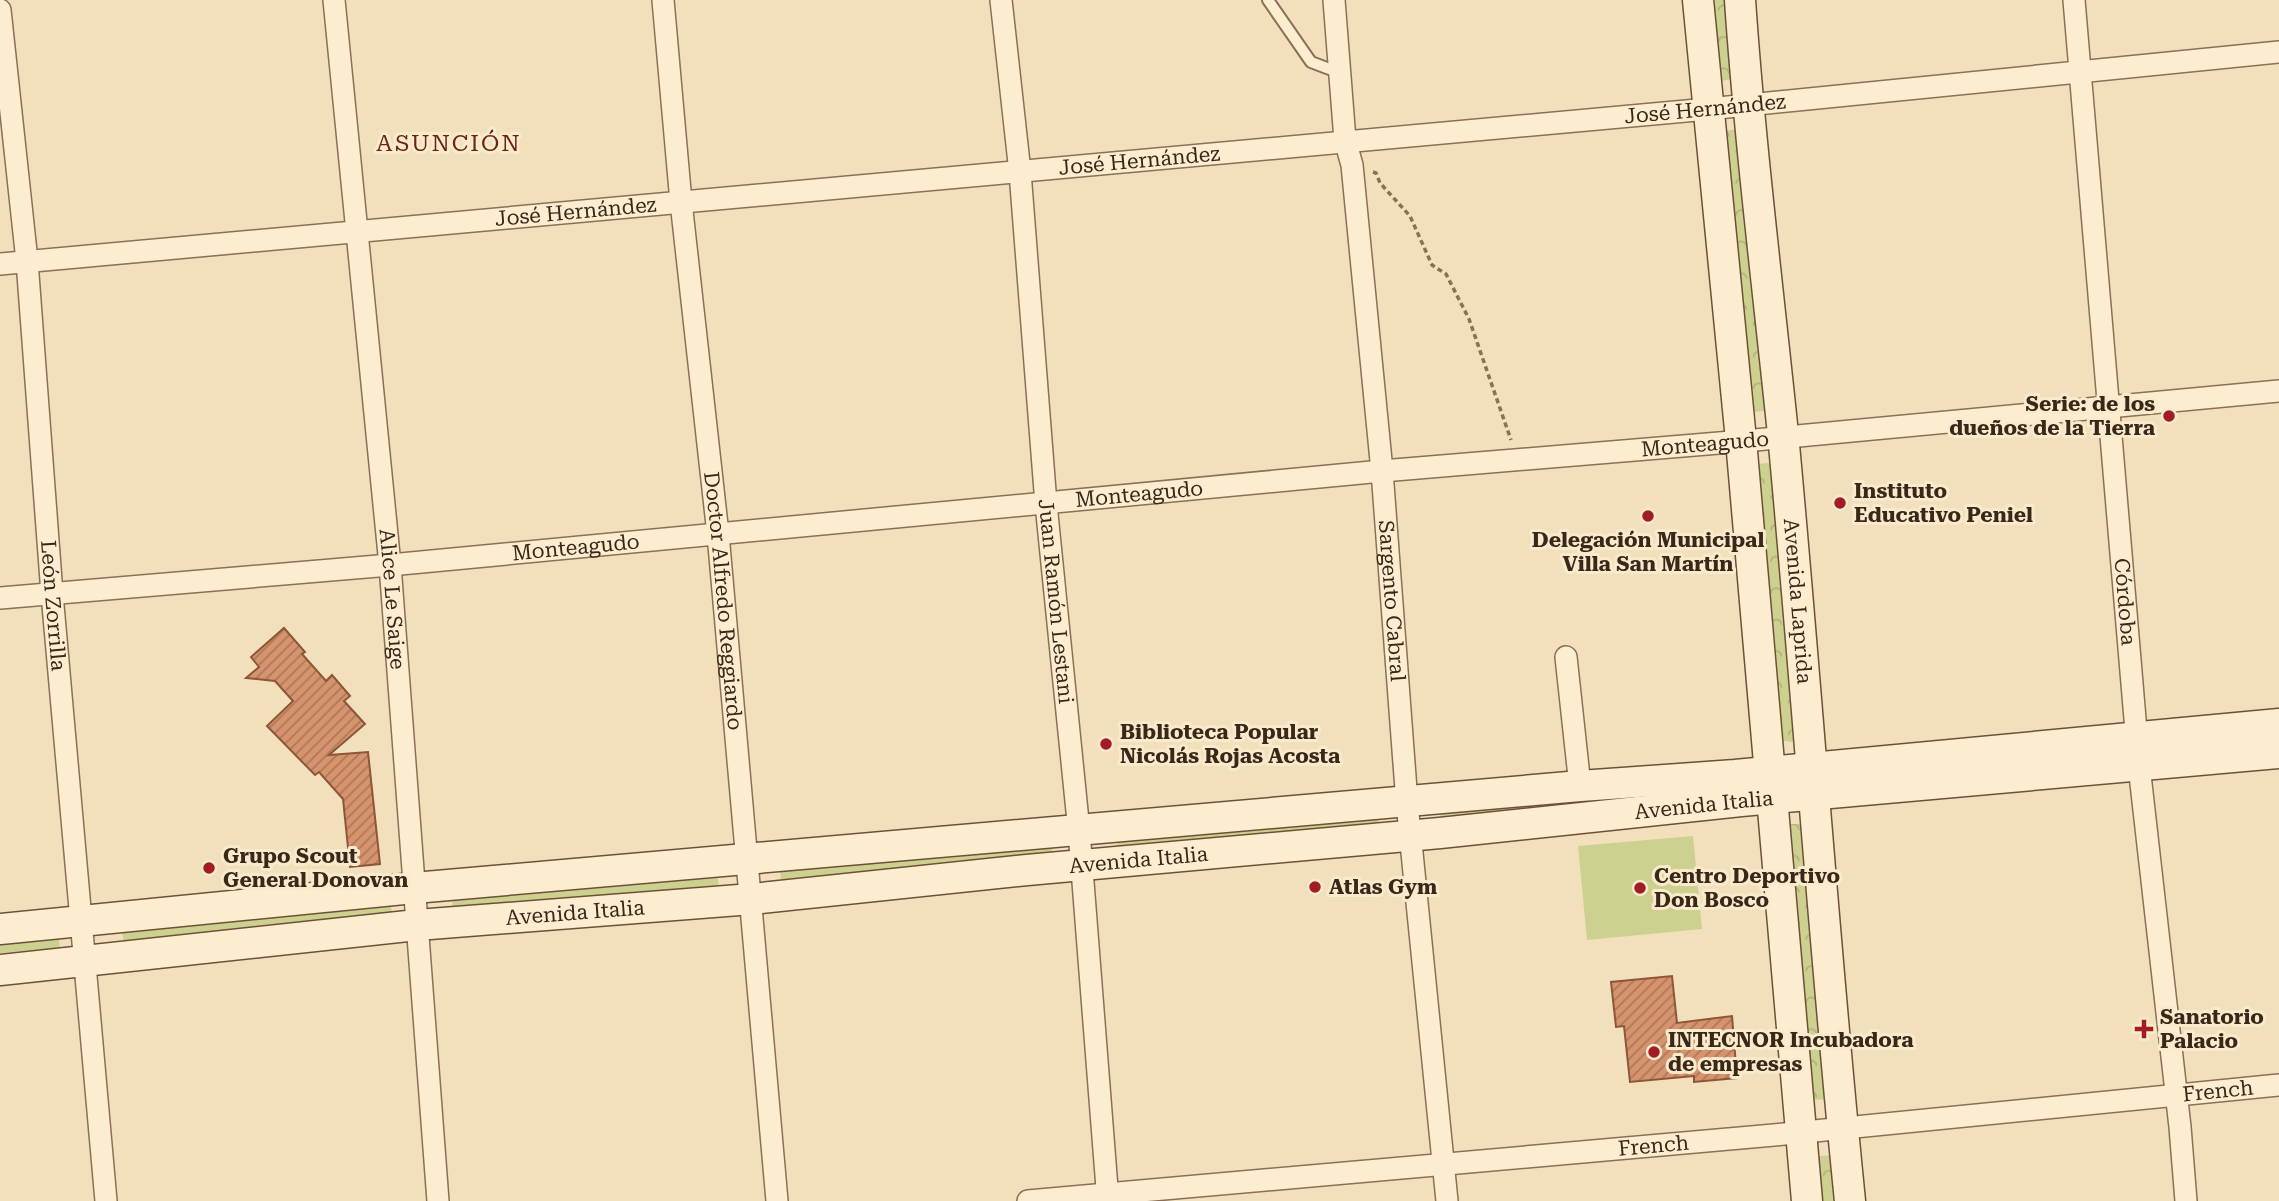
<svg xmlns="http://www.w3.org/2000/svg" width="2279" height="1201" font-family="'Roboto Serif',serif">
<defs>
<pattern id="forest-crowns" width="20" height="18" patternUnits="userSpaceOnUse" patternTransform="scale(1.75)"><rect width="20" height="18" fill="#cdd18f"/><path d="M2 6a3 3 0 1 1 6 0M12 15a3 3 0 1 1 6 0" fill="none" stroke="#b1b37b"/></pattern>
<pattern id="building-hatch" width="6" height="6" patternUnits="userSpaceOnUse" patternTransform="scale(1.75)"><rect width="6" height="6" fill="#d5936e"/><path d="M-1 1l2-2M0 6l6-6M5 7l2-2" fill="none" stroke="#ae785a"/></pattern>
</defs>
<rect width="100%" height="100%" fill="#f2e0bc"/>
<!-- grass -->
<path fill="#cdd18f" d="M1715 788 1444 821 1441 818 1440 812Z
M1378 811 1379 824 1118 852 1116 838Z
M1693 836 1702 929 1587 940 1578 846Z
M1052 842 1053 858 781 883 780 866Z
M717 872 719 888 453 912 452 897Z
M391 906 393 922 124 945 122 929Z
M58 933 60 948 0 953V938Z"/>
<!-- forest -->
<path fill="url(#forest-crowns)" d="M1708 0H1731L1735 79 1719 81Z
M1737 129 1766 411 1752 412 1725 131Z
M1768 463 1778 471 1797 737 1792 742 1779 740 1757 464Z
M1792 824H1804L1827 1099 1815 1100 1808 1094 1786 827Z
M1834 1155 1844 1201H1818L1815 1164 1820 1156Z"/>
<!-- building -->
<path fill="url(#building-hatch)" stroke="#8e5537" stroke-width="2" d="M284 628 305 652 302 654 326 681 332 675 350 696 344 701 365 724 329 755 368 752 380 864 350 867 343 799 319 772 315 775 267 726 293 701 275 681 246 678 259 667 251 657Z
M1672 976 1677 1023 1732 1016 1737 1078 1694 1082V1076L1630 1082 1624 1026 1616 1027 1611 982Z"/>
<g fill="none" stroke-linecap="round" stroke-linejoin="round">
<defs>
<path id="service" d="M1268 0 1311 62 1340 73"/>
<g id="minor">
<path id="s1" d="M334 0 390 565 438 1201"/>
<path id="s2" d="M663 0 681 202 718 534 777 1201"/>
<path id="s3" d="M1001 0 1020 172 1046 504 1079 831 1108 1201"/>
<path id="s4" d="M1334 0 1345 140 1352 165 1382 471 1407 803 1447 1201"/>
<path id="s5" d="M2074 0 2139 766 2180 1127 2186 1201"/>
<path id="s6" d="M0 10 27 261 52 594 106 1201"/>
<path id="s7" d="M0 264 1708 109 2279 52"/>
<path id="s8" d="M0 598 390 565 1382 471 1755 440 2279 391"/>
<path d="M1566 657 1580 786"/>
<path id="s9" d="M1028 1201 1774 1135 2279 1085"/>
</g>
<g id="secondary">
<path d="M1698 0 1741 440 1807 1201"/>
<path id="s10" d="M1740 0C1750 145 1768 289 1783 434 1807 690 1824 946 1850 1201"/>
<path d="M0 929 414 888 1580 786 1735 775 2279 724"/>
<path id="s11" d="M0 970 417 925 752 899 1027 870 1440 833 1741 801 2279 753"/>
</g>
</defs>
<!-- service casing -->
<use href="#service" stroke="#8c6f54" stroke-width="14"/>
<!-- minor casing -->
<use href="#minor" stroke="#8c6f54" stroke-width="24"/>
<!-- secondary casing -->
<use href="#secondary" stroke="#6d5037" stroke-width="33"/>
<!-- path -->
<path stroke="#8c6f54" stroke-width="3.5" stroke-dasharray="5 3.5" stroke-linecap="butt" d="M1373 172 1376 173 1380 183 1410 216 1432 265 1446 274 1469 319 1511 440"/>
<!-- service -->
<use href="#service" stroke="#fcedd0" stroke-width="10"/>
<!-- minor -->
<use href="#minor" stroke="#fcedd0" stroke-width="21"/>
<!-- secondary -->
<use href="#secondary" stroke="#fcedd0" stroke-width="30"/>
</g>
<!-- markers -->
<g fill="#a11d25" stroke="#f9eacc" stroke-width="2.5">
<circle cx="2169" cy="416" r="7"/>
<circle cx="1840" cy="503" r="7"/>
<circle cx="1648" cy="516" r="7"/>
<circle cx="1106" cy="744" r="7"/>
<circle cx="209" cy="868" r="7"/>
<circle cx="1315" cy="887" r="7"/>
<circle cx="1640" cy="888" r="7"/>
<path d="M2140.5 1018.5h7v7h7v7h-7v7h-7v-7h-7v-7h7z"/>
<circle cx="1654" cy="1052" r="7"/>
</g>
<g text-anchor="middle" stroke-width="6" stroke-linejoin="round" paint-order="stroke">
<!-- street labels -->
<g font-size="21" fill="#39281a" stroke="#f9eacc">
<text dy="7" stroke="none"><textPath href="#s7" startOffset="1712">José Hernández</textPath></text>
<text dy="7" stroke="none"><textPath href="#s7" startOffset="1144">José Hernández</textPath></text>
<text dy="7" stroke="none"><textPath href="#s7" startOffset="578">José Hernández</textPath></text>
<text dy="7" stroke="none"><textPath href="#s8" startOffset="1712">Monteagudo</textPath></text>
<text dy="7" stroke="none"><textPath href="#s8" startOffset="1144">Monteagudo</textPath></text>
<text dy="7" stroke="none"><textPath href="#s8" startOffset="578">Monteagudo</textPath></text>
<text dy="7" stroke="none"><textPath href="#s1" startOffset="602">Alice Le Saige</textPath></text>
<text dy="7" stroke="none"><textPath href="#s2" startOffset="604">Doctor Alfredo Reggiardo</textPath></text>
<text dy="7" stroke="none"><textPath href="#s3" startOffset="604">Juan Ramón Lestani</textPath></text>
<text dy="7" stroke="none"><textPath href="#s4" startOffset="604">Sargento Cabral</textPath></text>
<text dy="7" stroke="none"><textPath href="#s10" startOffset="604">Avenida Laprida</textPath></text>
<text dy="7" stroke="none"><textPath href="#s5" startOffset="604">Córdoba</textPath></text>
<text dy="7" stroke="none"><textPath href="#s6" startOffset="598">León Zorrilla</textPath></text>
<text dy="7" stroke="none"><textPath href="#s11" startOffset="1712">Avenida Italia</textPath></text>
<text dy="7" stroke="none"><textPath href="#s11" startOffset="1144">Avenida Italia</textPath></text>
<text dy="7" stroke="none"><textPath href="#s11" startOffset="578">Avenida Italia</textPath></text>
<text dy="7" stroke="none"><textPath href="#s9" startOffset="1195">French</textPath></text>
<text dy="7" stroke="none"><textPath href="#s9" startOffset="628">French</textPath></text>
</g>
<!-- poi labels -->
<g font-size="21" font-weight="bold" fill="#39281a" stroke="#f9eacc" text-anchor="start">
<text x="2155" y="411" text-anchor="end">Serie: de los<tspan x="2155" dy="24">dueños de la Tierra</tspan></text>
<text x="1854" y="498">Instituto<tspan x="1854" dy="24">Educativo Peniel</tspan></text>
<text x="1648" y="547" text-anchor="middle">Delegación Municipal<tspan x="1648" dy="24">Villa San Martín</tspan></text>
<text x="1120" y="739">Biblioteca Popular<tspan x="1120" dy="24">Nicolás Rojas Acosta</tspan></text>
<text x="223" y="863">Grupo Scout<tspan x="223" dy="24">General Donovan</tspan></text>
<text x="1654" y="883">Centro Deportivo<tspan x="1654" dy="24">Don Bosco</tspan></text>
<text x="1329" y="894">Atlas Gym</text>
<text x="2160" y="1024">Sanatorio<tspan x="2160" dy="24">Palacio</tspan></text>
<text x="1668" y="1047">INTECNOR Incubadora<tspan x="1668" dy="24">de empresas</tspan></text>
</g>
<!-- neighbourhood labels -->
<g font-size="23" letter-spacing="2" fill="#6b2315" stroke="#f9eacc">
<text x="449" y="151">ASUNCIÓN</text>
</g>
</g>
</svg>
